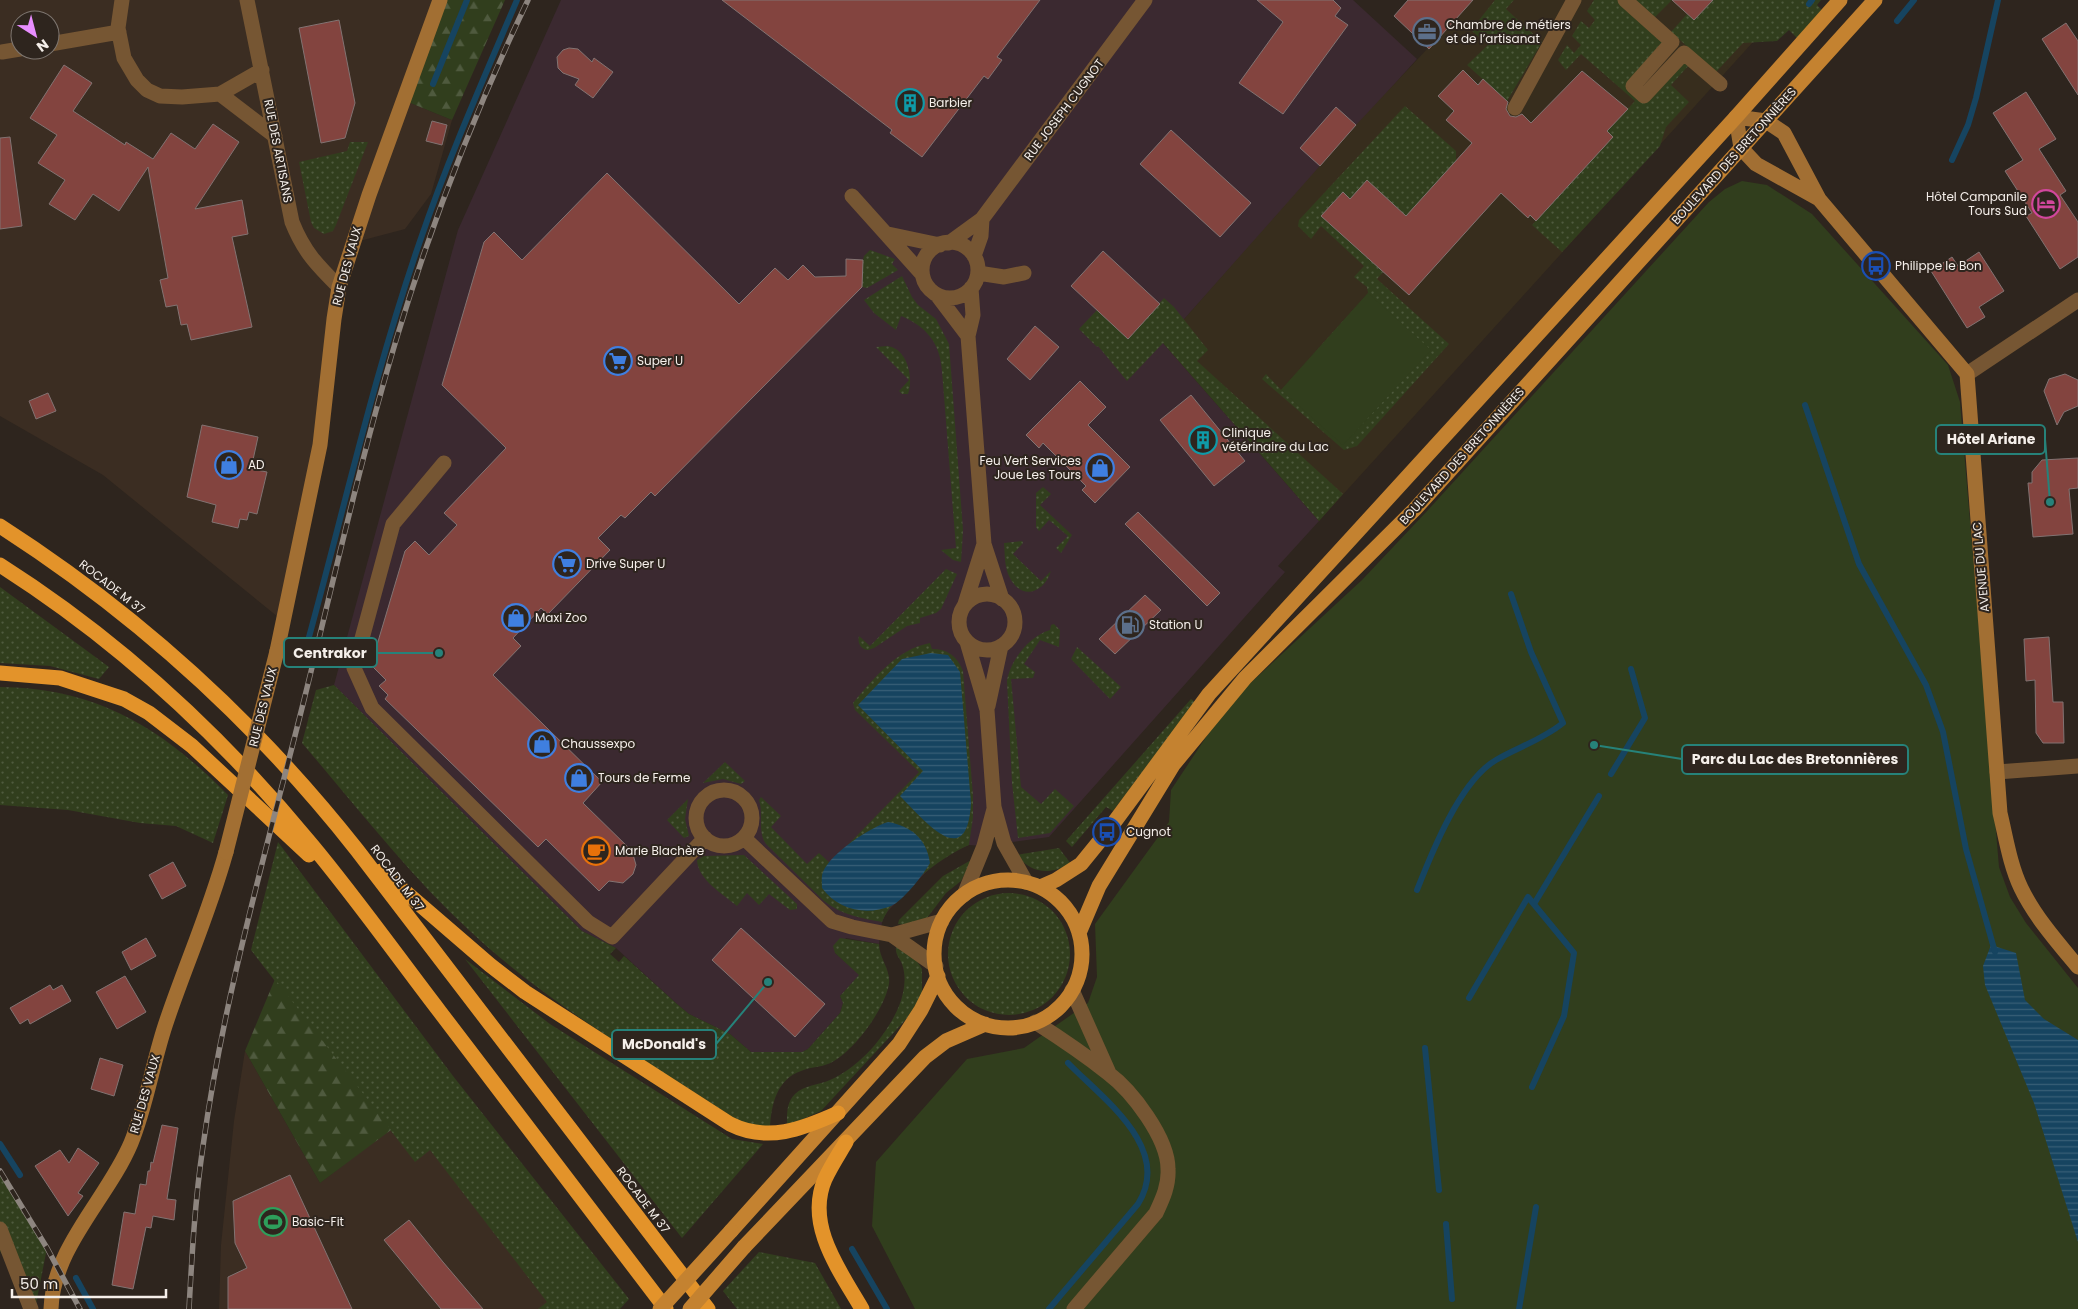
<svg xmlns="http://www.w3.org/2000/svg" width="2078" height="1309" font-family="Poppins,sans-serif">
<defs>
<pattern id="grass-dots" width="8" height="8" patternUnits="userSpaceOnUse" patternTransform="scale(1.25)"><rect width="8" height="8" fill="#313e1d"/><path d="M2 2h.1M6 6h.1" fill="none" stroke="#4f5a3e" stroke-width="1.8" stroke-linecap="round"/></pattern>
<pattern id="forest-firs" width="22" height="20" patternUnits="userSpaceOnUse" patternTransform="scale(1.25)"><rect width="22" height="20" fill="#313e1d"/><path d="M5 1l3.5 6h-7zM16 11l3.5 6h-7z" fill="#4f5a3e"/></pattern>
<pattern id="water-rules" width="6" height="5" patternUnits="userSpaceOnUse" patternTransform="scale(1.25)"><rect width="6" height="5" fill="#164460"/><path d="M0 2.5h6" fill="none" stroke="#385f77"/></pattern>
</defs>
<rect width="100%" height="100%" fill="#2e251e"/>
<!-- commercial -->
<path fill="#3b2930" d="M561 0H1353L1417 59 1163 343 1319 521 1278 566 1285 572 1049 837 1004 843 995 809 984 846 969 845 952 852 931 867 886 913 882 922 879 944 846 938 835 953 860 975 840 996 843 1003 840 1013 808 1049 802 1052H751L730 1034 689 1014 677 1004 616 948 582 931 334 685 458 230Z"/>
<!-- built -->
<path fill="#3b2d22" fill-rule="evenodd" d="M0 0H440L403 100 452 120 431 194 405 229 352 243 283 621 103 475 0 416ZM20 20H50V50H20Z
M245 1051 320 1183 426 1102 582 1309H219L221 1245 234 1121Z"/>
<!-- education -->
<path fill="#372d1d" d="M1473 0H1791L1319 521 1163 343 1356 125Z"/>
<!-- grass -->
<path fill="url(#grass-dots)" d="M1495 0H1514L1506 9 1542 42 1507 101 1467 65 1488 45 1471 30Z
M1594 0H1618L1667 45 1629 86 1644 100 1683 58 1690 64 1671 85 1689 102 1666 127 1660 146 1562 252 1532 225 1613 137 1607 131 1635 101 1581 54 1566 70 1558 60 1567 45 1574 53 1581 45 1572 36 1581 21 1589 28 1595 20 1587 11Z
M1636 0H1672L1654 18Z
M1713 0H1821L1817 5 1822 10 1797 38 1789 30 1777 41 1743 43 1716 72 1671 32 1687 14 1694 20Z
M1405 106 1456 151V161L1406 216 1350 199 1342 192 1321 216 1383 272 1377 279 1449 344 1357 446 1344 450 1262 379 1266 374 1281 390 1368 293 1367 287 1354 277 1364 266 1321 226 1311 239 1298 226 1299 220Z
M350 142H368L336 225 333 231 324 234 314 228 311 222 299 162 347 151Z
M870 250 895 259 892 264 898 270 867 288 862 287 863 260 864 256Z
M902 276 912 297 918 305 936 319 949 344 963 530 961 562 953 560 941 550 956 548 942 371C940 343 927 327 901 316L896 330 874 313 864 300Z
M1164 298 1174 307 1208 350 1197 361 1343 494 1319 521 1163 343 1127 381 1098 346 1097 347 1079 329 1097 310 1128 339Z
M887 346C907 348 914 377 908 394H902L899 391 909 380 876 347Z
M1986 424 2007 425 2013 432 2009 444 2003 449H1988Z
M1043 487 1051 494 1040 505 1072 535 1061 553 1056 548 1068 536 1049 520 1039 531 1036 527V493Z
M1022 541 1023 543 1013 554 1041 581 1051 571C1044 593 1022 601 1010 578 1004 567 1005 554 1004 543Z
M946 569 957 574 941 609 936 613 920 618V623L907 626 874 648 868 650C861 650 857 643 859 636L870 646Z
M0 587 109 667 99 679 50 666 0 663Z
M1054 624 1060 630 1059 647 1040 640 1024 664 1035 672 1033 678 1011 679 1021 787 1041 804 1055 789 1074 806 1050 833 1018 838 1012 783 1007 681C1010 661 1029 636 1050 630L1051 625Z
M930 643 932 649C948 649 957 656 963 671L973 796V817L969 845C941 857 894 893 882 922 860 918 842 915 824 901L766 844C757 832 764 815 759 800L761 797 781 816 771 827 807 864 819 853 830 863 919 772 855 710 853 703C874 678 897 649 930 643Z
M1077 647 1121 687 1110 699 1071 659Z
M334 685 582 931 616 948 610 954 619 962 624 956 677 1004 689 1014 730 1034 751 1052H802L808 1049 840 1013 843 1003 840 996 859 975 835 953 833 946 840 938 879 944C879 958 891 970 889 984 884 1010 856 1048 834 1061 823 1068 812 1066 801 1071 777 1079 771 1105 770 1128L740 1122C651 1063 549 1005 471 932 409 875 357 807 302 743L316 690Z
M0 687C97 688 162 728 228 795L213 843 176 826 140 823 68 810 0 805Z
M1191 699 1195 702 1113 811 1106 807 1072 847 1066 841Z
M725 762 745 781 741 784 723 779 703 783Z
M688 799 685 819 689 836 684 838 667 820Z
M278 842 453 1076 629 1299 620 1309H538L547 1302 430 1150 415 1162 251 950Z
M1059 848 1071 864C1048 875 1033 874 1016 855Z
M744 855 797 904V909L790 910 769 894 759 905 747 893 737 906C723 894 698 880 697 860L704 856Z
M973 859 961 881 946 893 927 918 908 925 898 924 899 920 943 876Z
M948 954a61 61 0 1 1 122 0a61 61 0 1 1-122 0Z
M896 947 903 949 915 958 922 969V992L910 1015 821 1111 787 1126C787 1115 786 1103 795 1094 804 1085 819 1085 830 1080 860 1067 887 1035 899 1006 904 993 907 978 902 964 900 958 895 955 896 947Z
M465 959 550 1024 732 1139 763 1144 682 1238Z
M0 1174 47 1248 35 1309 0 1251Z
M759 1252 815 1263 841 1309H737L723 1291Z"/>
<!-- forest -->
<path fill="url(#forest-firs)" d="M440 0H505L452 120 403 100Z
M275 979 391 1130 320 1183 245 1051Z"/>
<!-- park -->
<path fill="#313e1d" d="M1742 181 1767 185 1812 214 1948 365 1960 402 1999 867 2010 897 2026 923 2078 988V1309H915L872 1226 876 1162 967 1059 1024 1048 1088 1003 1097 977 1095 924 1169 822 1171 790 1218 719 1243 690 1362 580 1428 510 1709 202 1725 189Z
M1368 293 1431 350 1343 445 1281 390Z"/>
<!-- water -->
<path fill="url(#water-rules)" d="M931 653 948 655 960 672 971 803C967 874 924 820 900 796L923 771 858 705 902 659Z
M888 822C911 826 927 839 930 863 924 874 903 901 891 906 866 916 838 910 822 888 822 883 821 876 823 872 831 853 869 828 888 822Z
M1991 945 2016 953 2025 1000 2044 1019 2078 1040V1242L2034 1103 1985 985 1983 966Z"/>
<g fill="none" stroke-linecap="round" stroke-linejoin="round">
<!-- stream -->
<path stroke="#164460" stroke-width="6" d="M1809 4 1812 0
M1897 21 1914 0
M433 84 467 0
M1952 160 1968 125 1976 98 1998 0
M1805 405 1859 564 1926 685 1943 732 1966 849 1995 952
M309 637C345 505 375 371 420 241 448 159 483 80 517 0
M1611 774 1645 718 1631 669
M1417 890C1432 852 1460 781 1496 760 1518 747 1542 740 1563 723L1531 652 1511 594
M1534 904 1599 796
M1469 998 1528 897 1574 953 1564 1016 1532 1087
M1425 1048 1439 1190
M0 1144 20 1175
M1446 1224 1452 1299
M852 1249 887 1309
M76 1278 93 1309
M1049 1309 1138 1204C1173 1148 1103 1099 1068 1063
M1519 1309 1536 1207"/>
</g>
<!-- building -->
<path fill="#83443f" stroke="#827372" d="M722 0H1040L997 57 1002 60 988 79 984 76 922 157 890 133 892 130Z
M1257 0H1333L1341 8 1335 16 1348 25 1283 114 1239 83 1283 22Z
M1408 0H1473L1429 49 1394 16Z
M1672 0H1713L1694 20Z
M339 20 355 103 345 138 321 143 299 28Z
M2066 23 2078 41V95L2042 39Z
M569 48 578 49 592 62 594 58 613 72 593 98 575 85 579 79 563 73 558 68 557 57 563 50Z
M64 65 92 83 73 111 125 145 126 142 153 159 171 133 195 149 213 124 239 142 195 209 242 200 248 234 232 237 252 327 191 340 187 324 181 325 177 305 166 307 160 280 168 278 148 167 119 211 93 194 75 220 49 204 65 180 38 163 57 135 30 118Z
M1463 70 1478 85 1483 79 1508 102 1506 109 1510 116 1516 117 1522 114 1531 123 1582 71 1628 109 1607 131 1613 137 1536 221 1530 215 1528 218 1501 193 1409 295 1321 216 1343 192 1350 199 1367 180 1406 216 1472 143 1446 120 1454 111 1438 96Z
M2026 92 2056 139 2039 149 2066 191 2060 195 2078 222V257L2060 269 2026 216 2032 213 2005 171 2023 160 1993 113Z
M1336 107 1356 125 1320 166 1300 148Z
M432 121 447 125 442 145 426 141Z
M1171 130 1251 203 1220 237 1140 164Z
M10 137 22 226 0 229V138Z
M607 173 739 304 775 268 788 280 803 265 815 277 846 276V259L863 260 862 287 655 496 651 492 625 518 621 515 598 538 610 550 548 614 541 608 513 638 521 646 493 675 602 782 583 803 632 851 636 865 633 874 623 883 609 881 599 891 546 839 538 847 385 699 388 695 379 686 386 680 371 665 405 551 415 541 429 555 457 525 444 513 506 448 442 385 484 242 494 232 522 260Z
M1103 251 1160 304 1128 339 1071 286Z
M1979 252 2004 291 1979 307 1985 317 1967 328 1931 271 1952 257 1958 266Z
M1035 326 1059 347 1030 380 1007 359Z
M2065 374 2078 380V406L2064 412 2057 425 2044 391 2049 379Z
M1080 381 1106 407 1088 425 1130 467 1095 503 1082 490 1086 486 1043 443 1039 448 1026 435Z
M48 393 56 411 36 419 29 401Z
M1191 395 1245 461 1214 486 1160 420Z
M202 425 258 437 251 469 267 472 257 514 249 512 247 520 240 519 238 528 212 522 216 505 187 497Z
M2078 458V488L2069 489 2073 534 2033 537 2028 483H2032V472L2042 460Z
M1138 512 1220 593 1207 606 1125 524Z
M1145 595 1161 610 1115 654 1099 639Z
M2049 637 2053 702H2063L2064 743H2043L2036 733 2035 680 2026 681 2024 639Z
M173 862 186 886 162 899 149 875Z
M741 928 825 1004 795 1037 712 960Z
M146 938 156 956 131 970 122 952Z
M125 976 146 1012 117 1029 96 992Z
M50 985 53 990 62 985 71 1001 30 1024 28 1019 20 1024 10 1008Z
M100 1058 123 1065 114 1096 91 1089Z
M162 1125 178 1128 167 1199 176 1200 174 1220 153 1216 151 1228 146 1227 133 1289 112 1285 124 1212 135 1214 140 1184 146 1185 148 1171H150L151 1162 153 1163Z
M78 1148 99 1163 78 1193 83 1196 68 1216 35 1166 60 1150 69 1163Z
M290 1175 352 1309H228V1277L247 1268 235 1243 233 1201Z
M409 1220 443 1262 483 1309H441L384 1240Z"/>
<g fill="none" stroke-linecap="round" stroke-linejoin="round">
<!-- street -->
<path stroke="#765633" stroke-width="15" d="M122 0 118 28 124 58 137 80 147 90 160 96 182 97 220 94 262 70
M247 0 292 222C304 252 317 265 339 287
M1625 0 1672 42 1633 86 1644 96 1684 53 1720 84
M50 44 119 32
M2 52 20 49
M220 94 275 136
M1515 108 1574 0
M852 196 922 274
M888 234 940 245
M922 270a28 28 0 1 1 56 0a28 28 0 1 1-56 0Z
M949 243 982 219 1145 0
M974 256 981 236 982 219
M978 273 1004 277 1024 273
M937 295 968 336 973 315 971 288
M968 336 984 544
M1967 374 2078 300
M444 463 393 524 354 668 372 708 588 922 612 937 705 838
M959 622a28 28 0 1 1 56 0a28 28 0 1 1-56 0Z
M965 604 984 544 1002 599
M967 642 987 710 994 807 1004 843 1026 882
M988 706 1001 646
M1997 772 2078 766
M696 818a28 28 0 1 1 56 0a28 28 0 1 1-56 0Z
M744 838 832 921 852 927 892 935 942 921
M964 895 984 846 994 809
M892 935 936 966
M1072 990 1109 1073
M1035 1022C1060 1038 1085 1055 1108 1073 1132 1091 1168 1138 1168 1169 1169 1185 1163 1198 1156 1213L1074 1309
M0 1229 31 1309"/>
<!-- secondary -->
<path stroke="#a26f33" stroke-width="15" d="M1819 199 1756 164 1741 148 1736 117 1766 121 1784 133 1819 199 1967 374 2000 813C2006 838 2010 865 2021 888 2035 917 2058 943 2078 967
M277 651 320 445 334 319 339 287 369 195 440 0
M51 1309C53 1247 108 1198 131 1143 147 1104 153 1060 167 1020 186 964 210 910 226 852"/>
<!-- primary -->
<path stroke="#c48230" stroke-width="15" d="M934 954a74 74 0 1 1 148 0a74 74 0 1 1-148 0Z
M1040 887 1056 880 1081 864 1107 832 1209 694 1736 117 1840 0
M1079 933 1099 886 1173 765 1245 678 1415 509 1875 0
M731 1231 899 1044 921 1010 938 976
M744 1247 925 1057 946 1041 985 1024"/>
<!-- highway -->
<path stroke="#e3932a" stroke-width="15" d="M0 526C137 614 257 723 357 850L708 1309
M0 565C118 640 222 736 311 844 356 898 397 956 440 1012 515 1111 591 1210 666 1309
M0 673 60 678 124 699 149 713 192 746 309 855
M381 871 490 965 525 992 730 1124C768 1143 802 1129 838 1113
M846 1142C839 1154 831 1166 825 1179 805 1225 840 1271 862 1309"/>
<defs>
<path id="rail" d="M0 1171 47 1248 80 1309
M189 1309C192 1254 195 1200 203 1146 224 995 267 848 304 700 334 579 361 457 397 337 432 221 476 109 528 0"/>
</defs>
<!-- rail casing -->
<use href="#rail" stroke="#8d857f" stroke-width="5.5"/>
<!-- rail -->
<use href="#rail" stroke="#2e251e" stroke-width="4" stroke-dasharray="11" stroke-linecap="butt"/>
<!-- secondary-bridge -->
<path stroke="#a26f33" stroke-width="15" d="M226 852 277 651"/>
<!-- primary-bridge -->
<path stroke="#c48230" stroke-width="15" d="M660 1309 731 1231
M690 1309 744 1247"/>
</g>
<!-- icons -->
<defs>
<symbol id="office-ring" viewBox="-11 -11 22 22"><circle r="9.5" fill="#2e251e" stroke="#5c6f8a" stroke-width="1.5"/><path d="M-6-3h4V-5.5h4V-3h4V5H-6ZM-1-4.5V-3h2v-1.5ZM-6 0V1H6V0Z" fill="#5c6f8a"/></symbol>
<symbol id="building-ring" viewBox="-11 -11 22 22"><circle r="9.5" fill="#2e251e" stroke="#0f9aa8" stroke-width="1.5"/><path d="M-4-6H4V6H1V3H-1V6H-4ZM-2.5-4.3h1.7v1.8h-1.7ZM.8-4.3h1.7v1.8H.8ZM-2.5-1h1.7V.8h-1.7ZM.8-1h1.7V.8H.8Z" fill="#0f9aa8"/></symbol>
<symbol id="hotel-ring" viewBox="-11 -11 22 22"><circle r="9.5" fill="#2e251e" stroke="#d1479c" stroke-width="1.5"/><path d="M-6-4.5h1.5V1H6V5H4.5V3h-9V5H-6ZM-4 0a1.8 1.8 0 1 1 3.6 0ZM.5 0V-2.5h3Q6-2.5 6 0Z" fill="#d1479c"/></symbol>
<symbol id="bus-ring" viewBox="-11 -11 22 22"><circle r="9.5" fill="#2e251e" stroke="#1a4fb4" stroke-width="1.5"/><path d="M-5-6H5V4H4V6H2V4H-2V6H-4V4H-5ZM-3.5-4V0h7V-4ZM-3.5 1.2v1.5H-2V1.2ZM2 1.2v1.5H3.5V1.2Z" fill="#1a4fb4"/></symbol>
<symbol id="supermarket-ring" viewBox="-11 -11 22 22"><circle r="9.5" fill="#2e251e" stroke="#3f7fe0" stroke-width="1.5"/><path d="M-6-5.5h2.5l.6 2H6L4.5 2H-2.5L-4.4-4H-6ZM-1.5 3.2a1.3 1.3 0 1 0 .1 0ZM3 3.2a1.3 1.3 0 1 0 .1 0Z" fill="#3f7fe0"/></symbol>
<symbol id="shop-ring" viewBox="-11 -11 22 22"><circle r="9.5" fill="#2e251e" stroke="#3f7fe0" stroke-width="1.5"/><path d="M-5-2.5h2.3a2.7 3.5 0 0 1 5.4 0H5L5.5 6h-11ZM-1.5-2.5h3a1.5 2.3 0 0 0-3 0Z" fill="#3f7fe0"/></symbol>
<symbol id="fuel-ring" viewBox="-11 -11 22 22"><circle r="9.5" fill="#2e251e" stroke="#5c6f8a" stroke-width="1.5"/><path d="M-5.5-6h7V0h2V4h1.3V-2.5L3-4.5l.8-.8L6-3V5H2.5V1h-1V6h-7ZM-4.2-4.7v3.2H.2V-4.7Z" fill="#5c6f8a"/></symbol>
<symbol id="cafe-ring" viewBox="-11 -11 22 22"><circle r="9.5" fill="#2e251e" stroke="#e8710a" stroke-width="1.5"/><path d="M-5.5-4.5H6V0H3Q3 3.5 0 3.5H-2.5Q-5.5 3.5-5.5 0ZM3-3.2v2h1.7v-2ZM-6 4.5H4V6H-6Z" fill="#e8710a"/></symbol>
<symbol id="stadium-ring" viewBox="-11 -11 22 22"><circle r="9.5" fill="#2e251e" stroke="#2e9e5b" stroke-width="1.5"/><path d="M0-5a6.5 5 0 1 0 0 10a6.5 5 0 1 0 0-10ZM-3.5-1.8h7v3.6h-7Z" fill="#2e9e5b"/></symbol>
</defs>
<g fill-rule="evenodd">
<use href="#office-ring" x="1411" y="16" width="32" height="32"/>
<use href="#building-ring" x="894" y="87" width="32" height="32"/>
<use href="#hotel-ring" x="2030" y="188" width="32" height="32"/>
<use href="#bus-ring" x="1860" y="250" width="32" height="32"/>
<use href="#supermarket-ring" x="602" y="345" width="32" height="32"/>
<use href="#building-ring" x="1187" y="424" width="32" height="32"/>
<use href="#shop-ring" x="213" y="449" width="32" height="32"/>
<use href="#shop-ring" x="1084" y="452" width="32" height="32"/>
<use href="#supermarket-ring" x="551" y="548" width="32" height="32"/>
<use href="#shop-ring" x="500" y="602" width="32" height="32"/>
<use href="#fuel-ring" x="1114" y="609" width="32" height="32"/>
<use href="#shop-ring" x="526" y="728" width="32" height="32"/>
<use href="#shop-ring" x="563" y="762" width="32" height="32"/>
<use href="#bus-ring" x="1091" y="816" width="32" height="32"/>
<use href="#cafe-ring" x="580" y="835" width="32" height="32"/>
<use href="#stadium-ring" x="257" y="1206" width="32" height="32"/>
</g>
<g text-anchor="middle" stroke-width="4" stroke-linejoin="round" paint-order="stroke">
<!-- poi labels -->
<g font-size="12" fill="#f5efea" stroke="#2e251e" text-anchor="start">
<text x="1446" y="29">Chambre de métiers<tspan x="1446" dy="14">et de l’artisanat</tspan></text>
<text x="929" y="107">Barbier</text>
<text x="2027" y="201" text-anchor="end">Hôtel Campanile<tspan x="2027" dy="14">Tours Sud</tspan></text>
<text x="1895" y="270">Philippe le Bon</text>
<text x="637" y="365">Super U</text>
<text x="1222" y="437">Clinique<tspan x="1222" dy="14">vétérinaire du Lac</tspan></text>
<text x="1081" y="465" text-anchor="end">Feu Vert Services<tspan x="1081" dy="14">Joue Les Tours</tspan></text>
<text x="248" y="469">AD</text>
<text x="586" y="568">Drive Super U</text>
<text x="535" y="622">Maxi Zoo</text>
<text x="1149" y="629">Station U</text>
<text x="561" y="748">Chaussexpo</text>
<text x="598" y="782">Tours de Ferme</text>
<text x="1126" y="836">Cugnot</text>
<text x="615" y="855">Marie Blachère</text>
<text x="292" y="1226">Basic-Fit</text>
</g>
<!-- street labels -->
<g font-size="12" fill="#f5efea" stroke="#2e251e">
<text transform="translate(1064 110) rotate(-53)" y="4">RUE JOSEPH CUGNOT</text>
<text transform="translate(278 151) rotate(79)" y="4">RUE DES ARTISANS</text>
<text transform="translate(1734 156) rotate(-48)" y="4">BOULEVARD DES BRETONNIÈRES</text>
<text transform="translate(347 266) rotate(-75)" y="4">RUE DES VAUX</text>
<text transform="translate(1462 456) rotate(-48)" y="4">BOULEVARD DES BRETONNIÈRES</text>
<text transform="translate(1981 567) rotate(-95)" y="4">AVENUE DU LAC</text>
<text transform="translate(112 587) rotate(38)" y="4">ROCADE M 37</text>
<text transform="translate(263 707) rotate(-76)" y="4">RUE DES VAUX</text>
<text transform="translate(397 878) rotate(53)" y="4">ROCADE M 37</text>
<text transform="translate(145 1094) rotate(-74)" y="4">RUE DES VAUX</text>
<text transform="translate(643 1200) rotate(53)" y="4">ROCADE M 37</text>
</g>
</g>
<!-- callouts -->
<path fill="none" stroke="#26827a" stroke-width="2" d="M2050 502L2045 439M439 653L377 653M1594 745L1682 759M768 982L716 1044"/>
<g fill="#26827a" stroke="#2e251e" stroke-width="2">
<circle cx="2050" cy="502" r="5"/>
<circle cx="439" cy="653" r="5"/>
<circle cx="1594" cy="745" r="5"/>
<circle cx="768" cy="982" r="5"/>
</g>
<g fill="#2e251e" stroke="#26827a" stroke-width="2">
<rect x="1936" y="425" width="109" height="29" rx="5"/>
<rect x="284" y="638" width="93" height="29" rx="5"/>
<rect x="1682" y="745" width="226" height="29" rx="5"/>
<rect x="612" y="1030" width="104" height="29" rx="5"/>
</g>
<g font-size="14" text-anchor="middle" font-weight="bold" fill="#f5efea">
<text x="1991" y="444">Hôtel Ariane</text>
<text x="330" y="658">Centrakor</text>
<text x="1795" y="764">Parc du Lac des Bretonnières</text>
<text x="664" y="1049">McDonald's</text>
</g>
<!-- north arrow -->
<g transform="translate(35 35) rotate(144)"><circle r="24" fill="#2e251e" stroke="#7e7670"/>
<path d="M0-4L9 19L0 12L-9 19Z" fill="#e88eff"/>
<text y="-8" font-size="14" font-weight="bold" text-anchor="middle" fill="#f5efea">N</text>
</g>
<!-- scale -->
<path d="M12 1289v8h154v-8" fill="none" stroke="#f5efea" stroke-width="2.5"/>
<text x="20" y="1289" font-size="15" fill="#f5efea" stroke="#2e251e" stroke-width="4" paint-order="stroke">50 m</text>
</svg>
